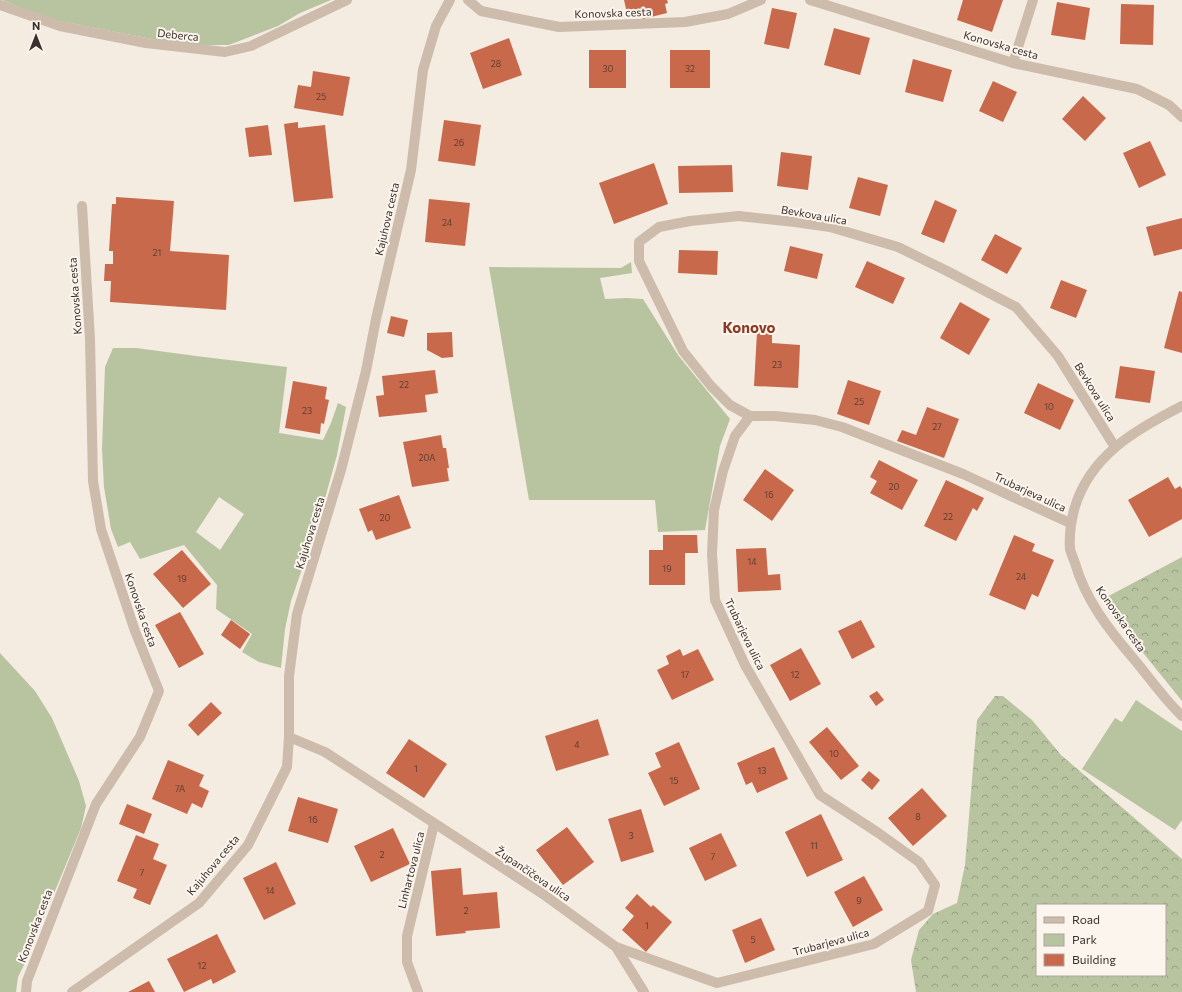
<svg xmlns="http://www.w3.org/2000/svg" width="1182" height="992" font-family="Commissioner,sans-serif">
<defs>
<pattern id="forest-crowns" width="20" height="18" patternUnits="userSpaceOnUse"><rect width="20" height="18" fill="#b8c4a0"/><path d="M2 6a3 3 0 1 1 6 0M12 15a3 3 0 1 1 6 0" fill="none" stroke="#97a083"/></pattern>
</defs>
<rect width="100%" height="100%" fill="#f4ebe1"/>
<!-- green -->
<path fill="#b8c4a0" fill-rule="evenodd" d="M2 0H331L300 13 278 26 229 45H194L152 39 49 19Z
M631 262 632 273 600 278 605 299 626 298 643 299 678 355 730 419 720 446 705 530 658 532 655 500H529L489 267 621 268Z
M113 348H136L196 356 287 367 279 433 323 440 331 423 338 403 346 407 337 455 319 520 291 601 285 629 281 668 259 662 242 652 252 634 216 609 217 585 184 545 140 559 130 542 118 547 111 529 104 487 102 449 105 367ZM219 497 244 514 220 550 196 532Z
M0 653 35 691 52 718 79 781 86 806 81 828 26 961 18 977 16 992H0Z
M1136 700 1182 731V820L1175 830 1082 769 1115 718 1122 722Z"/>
<!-- forest -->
<path fill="url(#forest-crowns)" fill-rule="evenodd" d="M1182 557V701L1123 628 1103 599Z
M995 696H1003L1032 720 1061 755 1182 859V992H916L911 960 919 930 933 914 957 903 965 865 977 720ZM1037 905H1165V975H1037Z"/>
<!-- building -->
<path fill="#c8694b" d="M624 0H667L668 3 665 4 667 13 643 19 641 10 627 13Z
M963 0H1003L992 32 957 20Z
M1057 2 1090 8 1085 40 1051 35Z
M1121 4 1154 5 1153 45 1120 44Z
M772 8 797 13 789 49 764 44Z
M834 28 870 38 860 75 824 65Z
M509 38 522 75 483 89 470 53Z
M589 50H626V88H589Z
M670 50H710V88H670Z
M913 59 952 70 943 102 905 92Z
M313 71 350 77 343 116 294 108 298 85 311 87Z
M993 81 1017 92 1003 122 979 111Z
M1083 96 1106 118 1085 141 1062 119Z
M444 120 481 125 475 166 438 161Z
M298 122V128L325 125 333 198 294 202 284 124Z
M268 125 272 155 249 157 245 128Z
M1150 141 1166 175 1139 188 1123 153Z
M781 152 812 156 808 190 777 186Z
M654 163 668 204 614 224 599 183Z
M732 165 733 192 679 193 678 166Z
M858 177 888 185 880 216 849 208Z
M116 197 174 201 170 251 229 255 226 310 110 302 111 281H104L105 264H113V251H109L112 204H116Z
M429 199 470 203 465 246 425 242Z
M935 200 957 210 944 243 921 234Z
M1182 218V249L1154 256 1146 227Z
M995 234 1022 248 1007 274 981 260Z
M790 246 823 254 817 279 784 271Z
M679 250 718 251 717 275 678 273Z
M867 261 905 278 893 304 855 287Z
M1061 280 1087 290 1076 318 1050 308Z
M1179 291 1182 292V353L1164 348Z
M960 302 990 319 969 355 940 338Z
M391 316 408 320 404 337 387 333Z
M452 332 453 357 442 358 427 350V333Z
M757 332H772V343L800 345 798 388 754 386Z
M1120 366 1155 371 1150 403 1115 398Z
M435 370 438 393 425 395 427 412 379 417 376 396 384 395 382 376Z
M848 380 881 391 869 425 837 414Z
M293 381 327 387 325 399 329 400 324 424 321 423 320 434 285 428Z
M1038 383 1074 400 1060 430 1024 413Z
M927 407 959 419 944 458 897 441 902 430 916 435Z
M441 435 443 448H446L449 468H447L449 481 412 487 403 442Z
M879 460 918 480 902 510 870 493 877 481 870 477Z
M765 469 794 490 772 521 743 500Z
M1168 477 1175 489 1180 486 1182 489V519L1149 537 1128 500Z
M946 480 984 498 977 511 973 508 956 541 924 526Z
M399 495 411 528 376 540 372 530 368 532 359 509Z
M663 535H697L698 553H685V585H649V550H663Z
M1014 535 1035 544 1032 551 1054 560 1038 597 1032 594 1025 610 989 595Z
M766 548 768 575 780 574 781 590 738 592 736 549Z
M182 550 211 584 183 608 153 574Z
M180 612 204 654 179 668 155 625Z
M231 620 250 634 240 649 221 635Z
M861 620 875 647 852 659 838 631Z
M801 648 821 684 790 701 770 665Z
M680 649 683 656 698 649 714 680 672 700 657 670 669 664 666 656Z
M877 691 884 700 876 706 869 696Z
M211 702 222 713 198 736 188 725Z
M598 719 609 755 556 771 545 736Z
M827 727 859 766 841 780 809 742Z
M409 739 447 764 424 798 386 773Z
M679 742 700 789 664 806 648 773 661 767 655 753Z
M774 747 788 779 757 793 752 782 746 785 737 763Z
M168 760 204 775 199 786 209 791 202 808 192 803 187 814 152 799Z
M869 771 880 780 872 790 861 780Z
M922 788 947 816 913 846 888 818Z
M298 797 338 809 328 843 288 831Z
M127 804 152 814 144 834 119 824Z
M641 809 654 852 621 862 608 819Z
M821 814 843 860 807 877 785 832Z
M567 827 594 862 563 885 536 850Z
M393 828 410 864 371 882 354 846Z
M721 833 737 866 705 881 689 848Z
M136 835 159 844 153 859 167 865 150 905 133 898 137 889 117 881Z
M276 862 296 904 264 920 243 878Z
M461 868 463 895 497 892 500 928 465 931 466 933 436 936 431 871Z
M864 876 883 910 853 927 834 892Z
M637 894 651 907 653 905 672 922 646 952 622 930 634 916 625 908Z
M761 918 775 950 745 963 732 930Z
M217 934 236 972 213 984 211 979 184 992 167 959Z
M149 981 155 992H128Z"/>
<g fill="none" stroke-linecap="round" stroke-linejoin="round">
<!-- minor -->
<path stroke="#cdbbac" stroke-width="10" d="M0 5 60 26 146 43 225 52 251 46 347 0
M1013 63 1033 0
M750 416 730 405 711 386 683 351 639 261V242L659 227 690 221 739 216 795 222 830 227 898 247 947 271 1016 307 1058 356 1115 447
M289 737 325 752 543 894 616 947 717 983 874 944 928 911 935 885 919 862 877 832 820 795 745 665 715 600 712 554 714 510 723 471 735 436 750 416H775L815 420 842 427 963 474 1070 523
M616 947 644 992
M26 992 27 981 96 804 140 737 159 691 135 631 101 529 93 481 90 339 82 206
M72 992 199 903 248 845 287 767 289 737V676L297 614 341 470 366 371 376 319 411 170 423 70 436 26 450 0
M418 992 407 962V936L434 824"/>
<!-- tertiary -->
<path stroke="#cdbbac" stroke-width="10" d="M468 0 481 11 559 27 685 22 728 14 761 0
M810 0 1013 63 1137 89 1169 105 1182 117
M1182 406C1135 430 1089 456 1074 510 1071 522 1069 536 1070 549 1071 553 1073 558 1075 563 1085 599 1109 630 1133 658 1149 677 1164 699 1182 716"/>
</g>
<g text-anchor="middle" stroke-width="4" stroke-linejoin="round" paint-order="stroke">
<!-- number labels -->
<g font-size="9" fill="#5e3e33">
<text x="496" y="67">28</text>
<text x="608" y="72">30</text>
<text x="690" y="72">32</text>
<text x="321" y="100">25</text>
<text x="459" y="146">26</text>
<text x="447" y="226">24</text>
<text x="157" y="256">21</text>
<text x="777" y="368">23</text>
<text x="404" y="388">22</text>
<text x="859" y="405">25</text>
<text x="1049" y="410">10</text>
<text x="307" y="414">23</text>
<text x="937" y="430">27</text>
<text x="427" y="461">20A</text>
<text x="894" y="490">20</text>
<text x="769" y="498">16</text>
<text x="948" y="520">22</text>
<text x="385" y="521">20</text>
<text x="752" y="565">14</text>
<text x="667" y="572">19</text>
<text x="1021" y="580">24</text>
<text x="182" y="582">19</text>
<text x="685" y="678">17</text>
<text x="795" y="678">12</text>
<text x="577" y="748">4</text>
<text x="834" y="757">10</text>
<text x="416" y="772">1</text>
<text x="762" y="774">13</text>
<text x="674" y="784">15</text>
<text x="180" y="792">7A</text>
<text x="918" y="820">8</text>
<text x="313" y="823">16</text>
<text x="631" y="839">3</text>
<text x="814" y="849">11</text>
<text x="382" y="858">2</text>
<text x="713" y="860">7</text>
<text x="142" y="876">7</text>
<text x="270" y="894">14</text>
<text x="859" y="904">9</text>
<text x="466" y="914">2</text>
<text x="647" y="929">1</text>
<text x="753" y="943">5</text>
<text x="202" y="969">12</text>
</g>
<!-- street labels -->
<g font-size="11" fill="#3b302b" stroke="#fbf5ee">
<text transform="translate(613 13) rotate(-2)" y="4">Konovska cesta</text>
<text transform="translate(178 35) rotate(6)" y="4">Deberca</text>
<text transform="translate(1001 45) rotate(16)" y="4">Konovska cesta</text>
<text transform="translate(814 215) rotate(10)" y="4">Bevkova ulica</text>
<text transform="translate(387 219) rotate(-77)" y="4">Kajuhova cesta</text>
<text transform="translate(75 296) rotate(-94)" y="4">Konovska cesta</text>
<text transform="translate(1095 392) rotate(58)" y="4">Bevkova ulica</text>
<text transform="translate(1030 492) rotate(25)" y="4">Trubarjeva ulica</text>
<text transform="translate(310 533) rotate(-73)" y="4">Kajuhova cesta</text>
<text transform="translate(141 610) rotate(71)" y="4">Konovska cesta</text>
<text transform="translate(1121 619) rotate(55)" y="4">Konovska cesta</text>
<text transform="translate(745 634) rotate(64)" y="4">Trubarjeva ulica</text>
<text transform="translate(213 865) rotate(-50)" y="4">Kajuhova cesta</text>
<text transform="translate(411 870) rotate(-76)" y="4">Linhartova ulica</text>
<text transform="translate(533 874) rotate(34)" y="4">Župančičeva ulica</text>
<text transform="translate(35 926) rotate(-69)" y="4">Konovska cesta</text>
<text transform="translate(831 942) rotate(-15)" y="4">Trubarjeva ulica</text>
</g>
<!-- district labels -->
<g font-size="15" font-weight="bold" fill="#8c3b22" stroke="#fbf5ee">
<text x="749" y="333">Konovo</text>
</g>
</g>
<!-- legend -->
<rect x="1036" y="904" width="130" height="72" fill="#fbf5ee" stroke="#aea6a0"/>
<rect x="1044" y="917" width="20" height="6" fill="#cdbbac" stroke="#aea6a0"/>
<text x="1072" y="924" font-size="12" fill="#3b302b">Road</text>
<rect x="1044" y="934" width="20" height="12" fill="#b8c4a0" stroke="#aea6a0"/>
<text x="1072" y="944" font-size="12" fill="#3b302b">Park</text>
<rect x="1044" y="954" width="20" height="12" fill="#c8694b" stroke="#aea6a0"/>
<text x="1072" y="964" font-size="12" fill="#3b302b">Building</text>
<!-- north arrow -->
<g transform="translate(36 36)" stroke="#fbf5ee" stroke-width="3" paint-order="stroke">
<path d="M0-3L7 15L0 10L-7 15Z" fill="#3b302b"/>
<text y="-6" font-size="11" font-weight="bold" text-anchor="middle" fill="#3b302b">N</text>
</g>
</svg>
